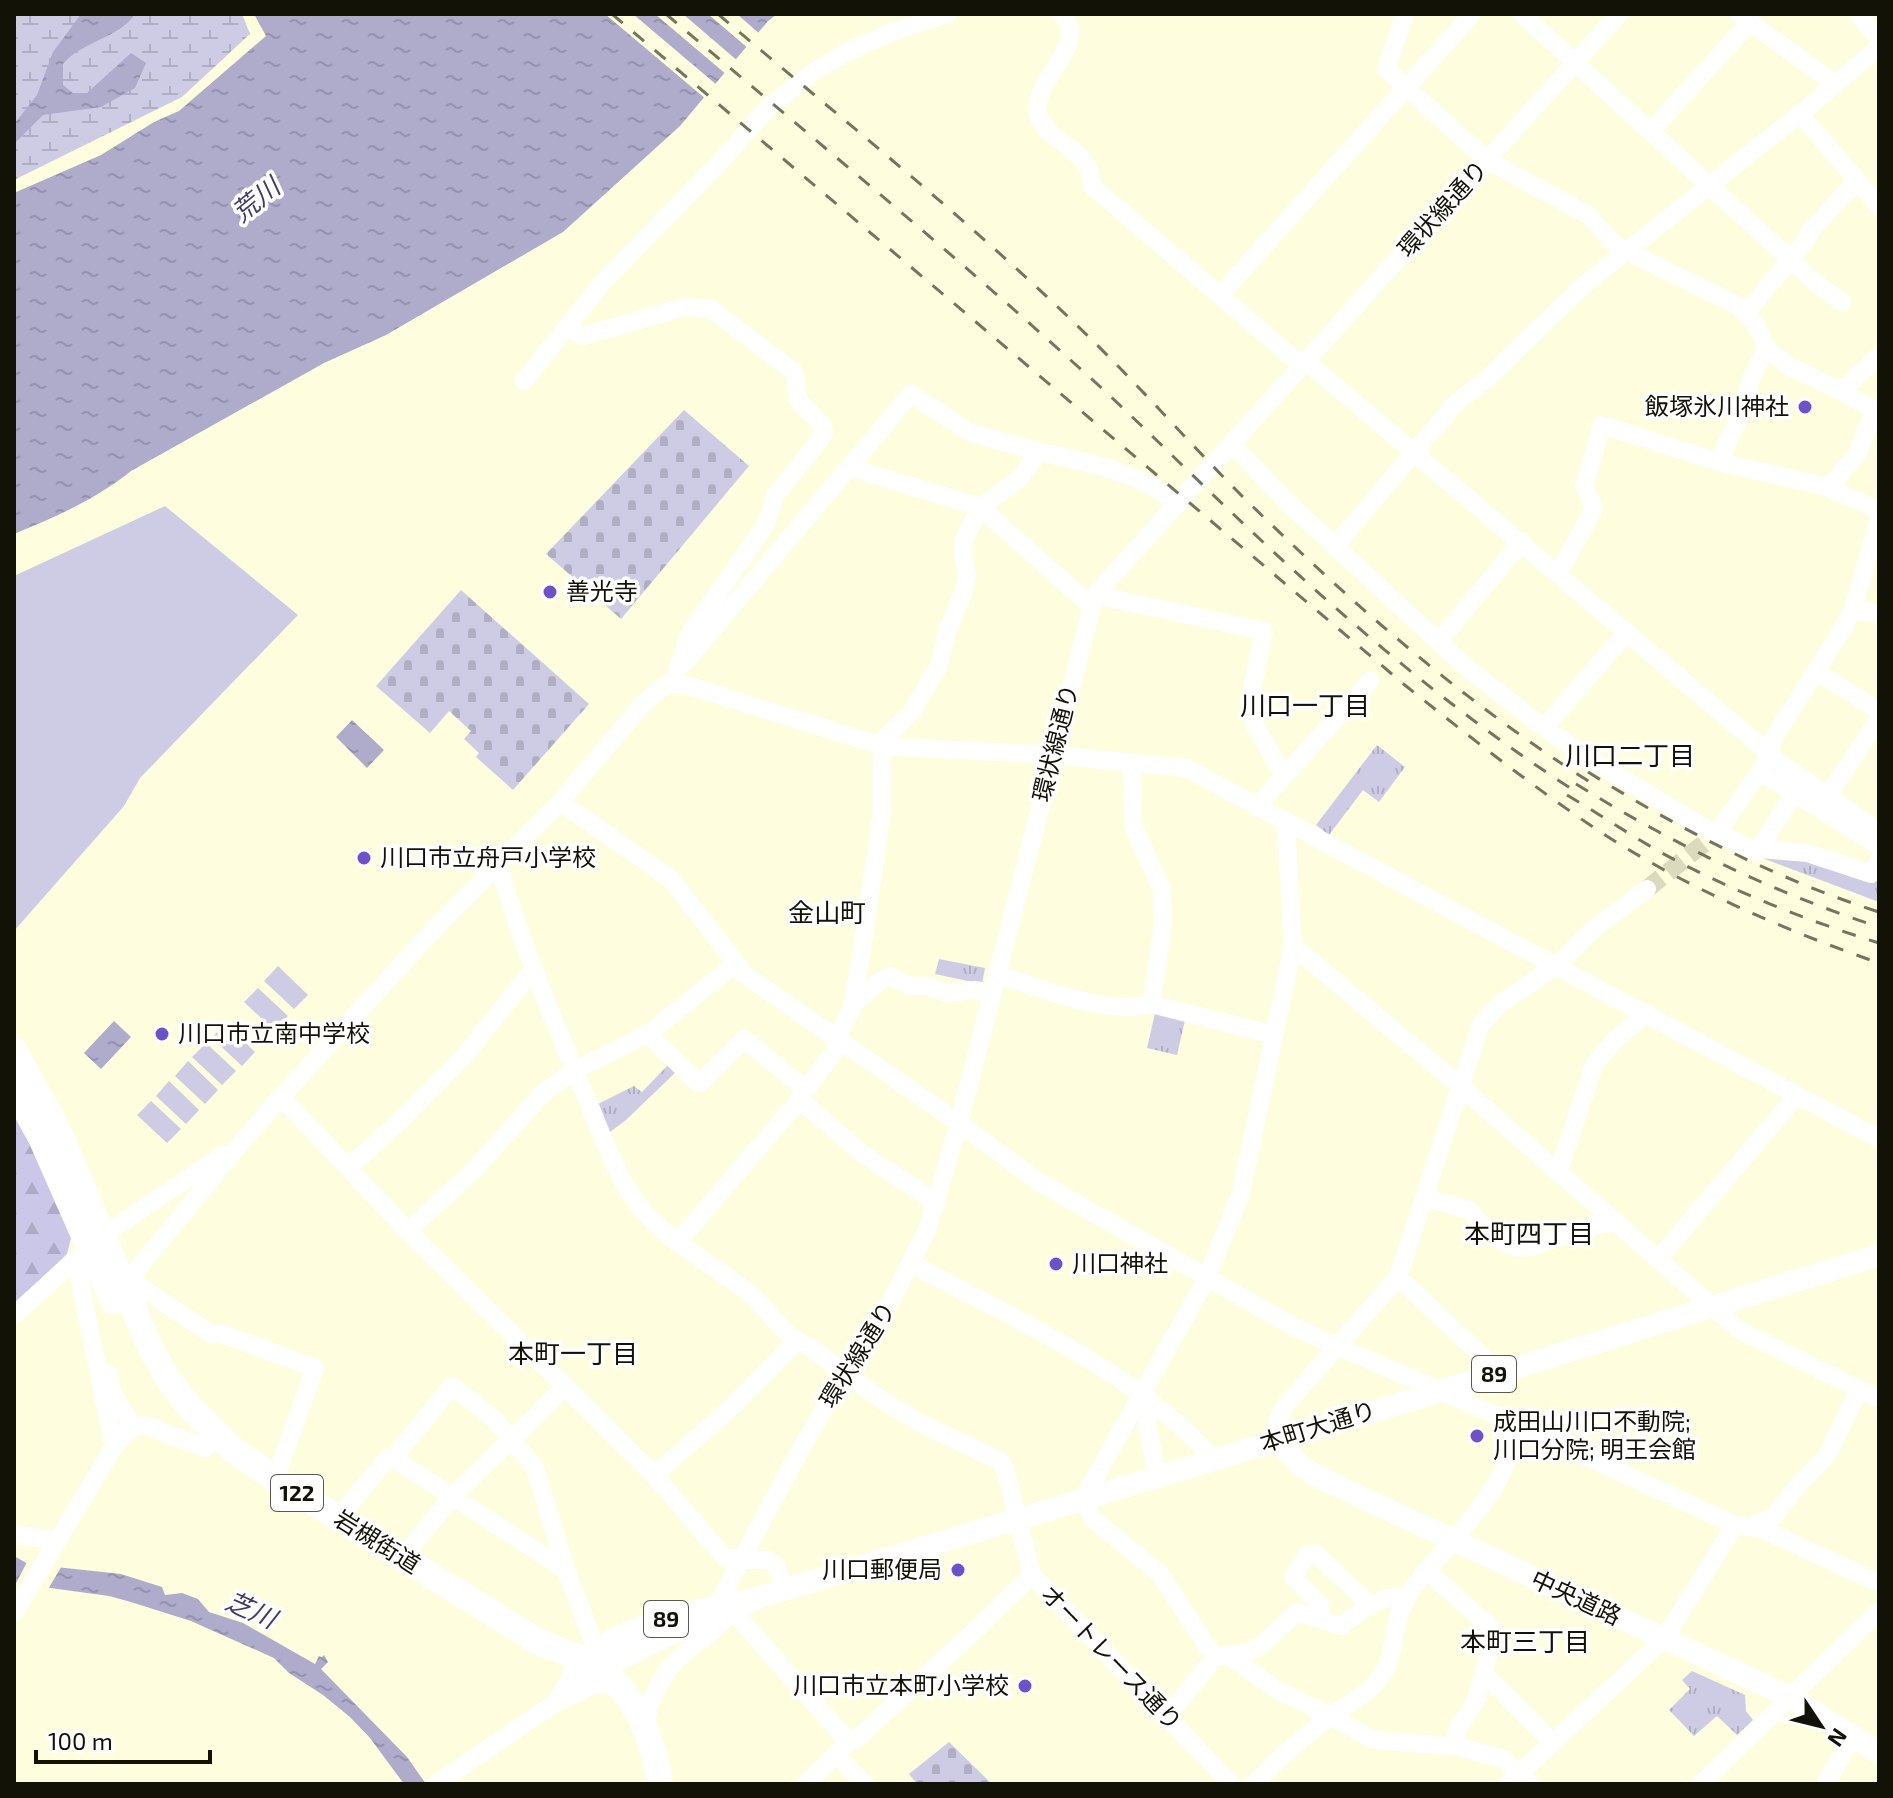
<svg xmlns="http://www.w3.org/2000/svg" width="1893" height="1798" font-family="'Exo 2','Noto Sans JP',sans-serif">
<defs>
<pattern id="grass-tufts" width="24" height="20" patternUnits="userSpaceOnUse" patternTransform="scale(2)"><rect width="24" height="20" fill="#cecce5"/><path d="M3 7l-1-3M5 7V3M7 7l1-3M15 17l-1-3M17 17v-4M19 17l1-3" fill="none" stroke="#b0aec3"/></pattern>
<pattern id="forest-firs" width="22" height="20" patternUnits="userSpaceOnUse" patternTransform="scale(2)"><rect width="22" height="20" fill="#cac7e8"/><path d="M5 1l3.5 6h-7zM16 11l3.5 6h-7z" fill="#adaac6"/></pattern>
<pattern id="wetland-marsh" width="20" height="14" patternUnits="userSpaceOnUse" patternTransform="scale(2)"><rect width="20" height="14" fill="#cecce5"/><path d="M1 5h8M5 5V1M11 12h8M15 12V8" fill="none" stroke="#b0aec3"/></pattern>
<pattern id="cemetery-stones" width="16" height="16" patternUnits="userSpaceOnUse" patternTransform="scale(2)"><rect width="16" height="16" fill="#cecce5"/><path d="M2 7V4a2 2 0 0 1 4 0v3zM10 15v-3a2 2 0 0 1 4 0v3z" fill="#b0aec3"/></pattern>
<pattern id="water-ripples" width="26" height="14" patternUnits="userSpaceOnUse" patternTransform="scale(2)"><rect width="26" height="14" fill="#aeabcb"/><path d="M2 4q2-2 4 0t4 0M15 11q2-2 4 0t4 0" fill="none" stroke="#9592ad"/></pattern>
</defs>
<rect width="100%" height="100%" fill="#fefddd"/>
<!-- grass -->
<path fill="url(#grass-tufts)" d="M1377 745 1405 767 1379 802 1363 790 1329 835 1316 825Z
M1757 856 1879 870V902Z
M939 959 985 968 982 984 935 974Z
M1156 1009 1186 1016 1177 1055 1147 1048Z
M669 1064 677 1071 626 1120 610 1132 598 1104 634 1086 642 1092Z
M1692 1671 1745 1695 1746 1711 1753 1720 1737 1735 1717 1716 1694 1736 1669 1710 1690 1689 1682 1680Z"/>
<!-- forest -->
<path fill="url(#forest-firs)" d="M14 1111 31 1144 71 1238 67 1254 14 1304Z"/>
<!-- wetland -->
<path fill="url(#wetland-marsh)" d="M20 14H242L250 34 182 97 14 180V17Z"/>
<!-- cemetery -->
<path fill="url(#cemetery-stones)" d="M684 410 749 466 621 619 546 554Z
M461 590 589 704 513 790 476 757 479 753 464 739 471 731 449 711 430 733 376 686Z
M949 1742 992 1784H917L909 1774Z"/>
<!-- pitch -->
<path fill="#cecce5" d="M165 506 298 615 140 778 124 806 14 931V576Z
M278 966 308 995 294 1009 264 981Z
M258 988 288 1016 274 1030 244 1002Z
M225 1023 255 1052 242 1066 212 1038Z
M206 1043 236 1071 222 1085 192 1057Z
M188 1061 218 1090 205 1104 175 1076Z
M169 1081 199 1110 186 1124 156 1096Z
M151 1101 181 1129 167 1143 137 1115Z"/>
<!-- water -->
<path fill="url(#water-ripples)" d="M81 14H135C118 39 82 41 63 64V85L73 93H87L131 53 146 63 135 88 101 107 43 115 14 144V124L37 95 53 52Z
M254 14H777L768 21 680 126 563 232 386 335 324 363 131 471C96 499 56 517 14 534V193L101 155 154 122 179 111 266 36Z
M352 720 384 750 367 768 336 737Z
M114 1021 131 1037 101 1069 84 1053Z
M14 1556 28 1564 121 1574 162 1587 165 1595 182 1593 198 1599 209 1612 243 1623 315 1664 319 1656 322 1657 324 1655 328 1662 321 1669 407 1757 426 1784H404L370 1738 350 1717 323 1695 289 1673 274 1658 191 1621 131 1602 109 1596 14 1583Z"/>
<!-- pier -->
<path fill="#fefddd" d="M605 14H633L718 86 707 100Z
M655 14H683L739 62 727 75Z
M708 14H737L761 35 749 49Z
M28 1560 63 1564 47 1591 14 1587Z"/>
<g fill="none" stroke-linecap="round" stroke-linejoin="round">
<!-- minor-tunnel -->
<path stroke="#dbdabd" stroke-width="18" stroke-dasharray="18 9" stroke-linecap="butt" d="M1647 889 1717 833"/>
<!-- minor -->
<path stroke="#fff" stroke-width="18" d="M1062 14C1089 48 1038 71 1037 111 1045 145 1092 146 1092 186L1294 359 1307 362 1778 761 1879 832
M1405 14 1386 69 1487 160 1588 215 1623 253
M1522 14 1816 283 1842 302
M1739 14 1835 84
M1858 14 1879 39
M1800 114 1879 206
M1651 131 1750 22
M1626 251 1733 303C1752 315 1759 328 1766 348L1749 384 1748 398 1739 418 1718 462
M1220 295 1472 14
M1747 312 1808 238 1809 232 1857 181
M567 327 583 336 684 307 711 309 794 372 798 400 823 426 824 434 775 496 766 524 689 635 677 671
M1766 348 1790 367 1841 391 1879 413
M524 381 602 283 718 164 769 107 812 73 847 52 892 32 948 14
M1841 391 1879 356
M1232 444 1287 502 1466 667 1544 728 1593 761 1722 838 1727 837 1757 852 1802 780
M852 468 980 507 1091 606
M1829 488 1858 453 1874 410
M1334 547 1455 404 1489 377 1586 283 1800 114 1879 47
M1559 573 1593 510V504L1584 486 1602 425 1718 462 1824 486 1879 510
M1095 595 1264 631 1253 686 1254 724 1284 776
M1853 608 1879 615
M1438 642 1522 541
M684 663 911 394 969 432 1040 452
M1816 671 1879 711
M1544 728 1627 632
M1132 763 1133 825 1162 890 1163 927 1151 1004
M1768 777 1879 846
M1827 797 1879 719
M560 802 671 879 745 975 959 1123 1039 1182 1296 1328 1518 1425 1735 1525 1759 1528 1879 1583
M1256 807 1370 681
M1717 833 1771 755 1773 739 1845 625 1853 608 1879 519
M1760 849 1807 853 1871 874 1879 861
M499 866C522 946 554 1022 587 1099 603 1136 617 1182 645 1213 675 1246 716 1266 750 1294 770 1311 784 1337 808 1346L882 1400 920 1423 1000 1461 1005 1468 1032 1575 1231 1784
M1293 946 1460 1086 1739 1330 1879 1399
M998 975C1043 988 1104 1016 1151 1004L1274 1035
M853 1003C867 996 875 981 890 976L910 986H926L947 993 975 990 993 993
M648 1034 699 1084 744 1039 806 1090
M836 1038 852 1009 863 943 882 811V746L885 738 911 713 939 666 947 632 963 593 967 575 963 554 964 540 980 507 1017 481 1040 452C1089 463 1139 471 1178 504
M281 1097 408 1231 654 1475 724 1557 742 1560H768L776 1566 786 1589
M799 1099 860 1152 937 1203
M348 1168 404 1117 464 1056 533 970
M1558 1173 1594 1065 1616 1039 1647 1013
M1424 1197 1469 1210 1493 1238 1518 1248 1531 1247 1590 1226 1616 1222
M408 1231 474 1170 543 1093 575 1070 648 1034 736 963
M677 1243 796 1104 841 1042
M86 1251 80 1278 82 1293 114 1447
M1658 1259 1797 1095
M912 1264C1013 1319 1136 1371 1212 1458
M1398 1277 1499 1372
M130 1280 211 1334H222L315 1368 275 1479
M127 1282 239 1145 281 1097 437 926 560 802 642 705 666 684 686 685 882 746 1053 755 1186 768 1879 1139
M14 1315 103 1235 223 1155
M109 1374 112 1392 129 1420V1429
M1142 1396 1157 1476
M1276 1440 1278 1421 1284 1407 1398 1277 1481 1024 1500 1004 1557 965 1595 928 1647 889
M393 1458 566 1570
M654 1475 732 1407 796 1342
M338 1518 389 1457 393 1458 452 1386 494 1419 535 1468 566 1570 593 1641 598 1649
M1749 1527 1774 1516 1800 1483 1827 1456 1859 1390
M14 1535 58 1540
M402 1558 452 1497 564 1388
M1426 1570 1495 1631 1476 1700 1459 1727 1453 1746
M720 1607 723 1594 798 1454 845 1374 880 1322 927 1230 959 1123 1095 595 1619 14
M738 1609 740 1619 849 1742
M14 1613 114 1447 129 1429 145 1425 205 1448
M1319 1618 1321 1606 1293 1577 1307 1555 1316 1554 1369 1604
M1229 1656 1279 1691 1331 1716 1373 1740 1460 1747 1503 1759 1531 1784
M1215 1658 1160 1574 1092 1518 1083 1499 1207 1278 1241 1193 1293 946 1286 823
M1483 1672 1552 1742
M559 1701 596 1684 620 1685
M1167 1716 1215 1658 1250 1651 1262 1645 1297 1612 1341 1626C1362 1610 1380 1595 1408 1597
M645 1725C648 1703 660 1678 676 1661 693 1644 715 1633 729 1614
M836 1755 865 1784
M436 1784 557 1702 573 1673
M806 1784 849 1742 855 1740 966 1639 1032 1575
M1254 1784C1278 1759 1304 1736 1332 1715 1348 1704 1368 1694 1380 1678 1397 1656 1391 1627 1404 1603 1416 1579 1436 1561 1453 1541 1471 1519 1494 1492 1505 1466 1510 1453 1514 1438 1518 1425
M1508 1784 1664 1639 1735 1525
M1701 1784 1879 1611
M1825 1784 1854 1736"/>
<!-- major -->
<path stroke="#fff" stroke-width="22" d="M1276 1440 1301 1466 1318 1477 1792 1698 1879 1753
M757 1598 738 1609 673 1633 592 1673H573C610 1623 699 1611 757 1598L1441 1391 1879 1255"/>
<!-- highway -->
<path stroke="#fff" stroke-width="26" d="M14 1050 58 1130 149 1345 168 1379 189 1406 231 1448 275 1479 537 1641C552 1649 569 1652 584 1660 633 1685 652 1732 660 1784
M14 1089 41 1138 113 1301"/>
<!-- rail -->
<path stroke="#757460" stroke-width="3" stroke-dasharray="14 14" stroke-linecap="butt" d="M612 14 1406 686C1470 737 1534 788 1602 833 1687 888 1784 930 1879 963
M666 14C803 130 942 244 1075 364 1128 411 1177 461 1229 510 1338 614 1454 714 1581 795
M718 14C844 121 974 224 1092 340 1144 391 1192 446 1243 497 1351 603 1465 703 1593 784
M1588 772C1679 829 1776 879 1879 912
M1576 784C1671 843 1772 892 1879 927
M1567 795C1599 814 1630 835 1662 853 1730 890 1805 920 1879 943"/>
</g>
<!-- markers -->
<g fill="#6d51cb" stroke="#fff" stroke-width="3">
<circle cx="1805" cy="407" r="8"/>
<circle cx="550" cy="592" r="8"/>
<circle cx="364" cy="858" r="8"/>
<circle cx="162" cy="1034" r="8"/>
<circle cx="1056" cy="1264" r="8"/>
<circle cx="1477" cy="1436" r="8"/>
<circle cx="958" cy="1570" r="8"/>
<circle cx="1025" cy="1686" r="8"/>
</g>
<g text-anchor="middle" stroke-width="7" stroke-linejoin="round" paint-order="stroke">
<!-- shield labels -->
<g fill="#fff" stroke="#5a5951" stroke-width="2">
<rect x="1472" y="1356" width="44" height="36" rx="6"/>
<rect x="271" y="1475" width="52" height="36" rx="6"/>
<rect x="644" y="1601" width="44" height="36" rx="6"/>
</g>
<g font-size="22" font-weight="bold" fill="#131207">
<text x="1494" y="1382">89</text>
<text x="297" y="1501">122</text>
<text x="666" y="1627">89</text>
</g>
<!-- street labels -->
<g font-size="24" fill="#131207" stroke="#fff">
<text transform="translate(1443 209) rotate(-48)" y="8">環状線通り</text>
<text transform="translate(1056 743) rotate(-76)" y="8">環状線通り</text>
<text transform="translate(858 1355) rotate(-58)" y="8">環状線通り</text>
<text transform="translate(1318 1427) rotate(-17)" y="8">本町大通り</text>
<text transform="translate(377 1542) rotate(32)" y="8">岩槻街道</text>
<text transform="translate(1576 1598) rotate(25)" y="8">中央道路</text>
<text transform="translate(1111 1658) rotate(46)" y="8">オートレース通り</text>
</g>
<!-- poi labels -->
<g font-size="24" fill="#131207" stroke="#fff" text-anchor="start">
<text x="1789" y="415" text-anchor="end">飯塚氷川神社</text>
<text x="566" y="600">善光寺</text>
<text x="380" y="866">川口市立舟戸小学校</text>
<text x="178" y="1042">川口市立南中学校</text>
<text x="1072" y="1272">川口神社</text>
<text x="1493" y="1430">成田山川口不動院;<tspan x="1493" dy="28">川口分院; 明王会館</tspan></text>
<text x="942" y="1578" text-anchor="end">川口郵便局</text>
<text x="1009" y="1694" text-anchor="end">川口市立本町小学校</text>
</g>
<!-- water labels -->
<g font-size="26" font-style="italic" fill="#423a68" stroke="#fff">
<text transform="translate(256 200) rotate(-39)" y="9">荒川</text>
<text transform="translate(251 1610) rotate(24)" y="9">芝川</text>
</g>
<!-- neighbourhood labels -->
<g font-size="26" fill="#131207" stroke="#fff">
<text x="1305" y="715">川口一丁目</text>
<text x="1630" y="765">川口二丁目</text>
<text x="827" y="922">金山町</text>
<text x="1529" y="1243">本町四丁目</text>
<text x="573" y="1363">本町一丁目</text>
<text x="1525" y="1651">本町三丁目</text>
</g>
</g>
<!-- border -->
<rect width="1893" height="1798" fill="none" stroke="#131207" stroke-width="32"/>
<!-- north arrow -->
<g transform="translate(1821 1726) rotate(125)" stroke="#ffffff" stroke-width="6" paint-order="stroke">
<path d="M0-6L14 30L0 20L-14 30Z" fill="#131207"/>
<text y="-12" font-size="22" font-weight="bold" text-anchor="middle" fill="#131207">N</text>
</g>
<!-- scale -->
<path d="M36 1750v12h174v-12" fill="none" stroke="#131207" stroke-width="4"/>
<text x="48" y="1750" font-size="24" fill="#131207" stroke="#ffffff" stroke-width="6" paint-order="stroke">100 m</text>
</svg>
